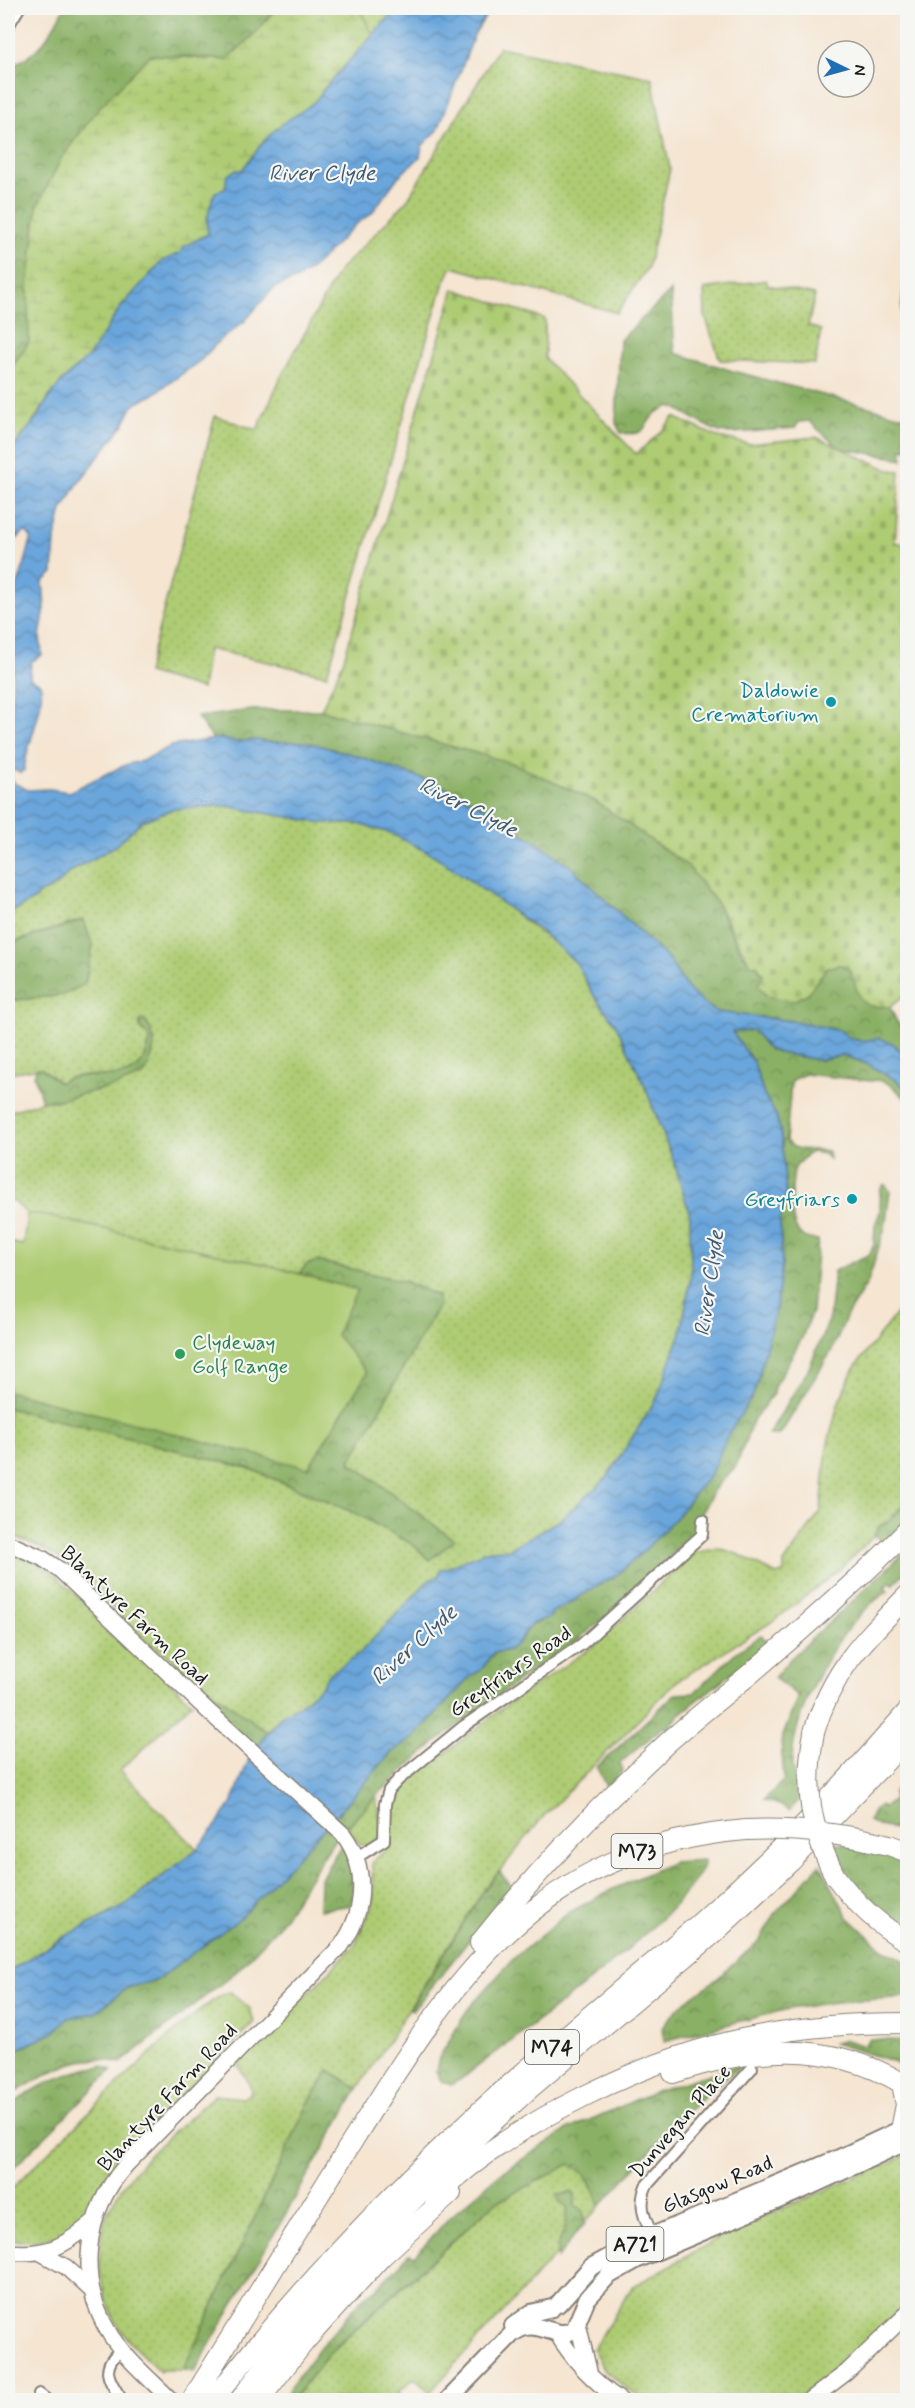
<svg xmlns="http://www.w3.org/2000/svg" width="915" height="2408" font-family="Mynerve,sans-serif">
<defs>
<pattern id="green-dots" width="8" height="8" patternUnits="userSpaceOnUse" patternTransform="scale(1.5)"><rect width="8" height="8" fill="#aecc73"/><path d="M2 2h.1M6 6h.1" fill="none" stroke="#95af63" stroke-width="1.8" stroke-linecap="round"/></pattern>
<pattern id="forest-crowns" width="20" height="18" patternUnits="userSpaceOnUse" patternTransform="scale(1.5)"><rect width="20" height="18" fill="#8ab065"/><path d="M2 6a3 3 0 1 1 6 0M12 15a3 3 0 1 1 6 0" fill="none" stroke="#708e52"/></pattern>
<pattern id="wetland-marsh" width="20" height="14" patternUnits="userSpaceOnUse" patternTransform="scale(1.5)"><rect width="20" height="14" fill="#aecc73"/><path d="M1 5h8M5 5V1M11 12h8M15 12V8" fill="none" stroke="#95af63"/></pattern>
<pattern id="cemetery-stones" width="16" height="16" patternUnits="userSpaceOnUse" patternTransform="scale(1.5)"><rect width="16" height="16" fill="#aecc73"/><path d="M2 7V4a2 2 0 0 1 4 0v3zM10 15v-3a2 2 0 0 1 4 0v3z" fill="#95af63"/></pattern>
<pattern id="water-waves" width="16" height="10" patternUnits="userSpaceOnUse" patternTransform="scale(1.5)"><rect width="16" height="10" fill="#6ba6db"/><path d="M0 5q4-4 8 0t8 0" fill="none" stroke="#5786b1"/></pattern>
</defs>
<rect width="100%" height="100%" fill="#f6f6f2"/>
<filter id="ink" filterUnits="userSpaceOnUse"><feTurbulence type="fractalNoise" baseFrequency=".0167" numOctaves="2"/><feDisplacementMap in="SourceGraphic" scale="12" xChannelSelector="R" yChannelSelector="G"/><feConvolveMatrix kernelMatrix="1 2 1 2 8 2 1 2 1" color-interpolation-filters="sRGB"/></filter>
<filter id="wash" filterUnits="userSpaceOnUse"><feTurbulence type="fractalNoise" baseFrequency=".008" numOctaves="4" result="noise"/><feDisplacementMap in="SourceGraphic" scale="24" xChannelSelector="R" yChannelSelector="G"/><feGaussianBlur stdDeviation="1.35" result="paint"/><feColorMatrix in="noise" values="0 0 0 0 0 0 0 0 0 0 0 0 0 0 0 0 0 1.4 0 .05"/><feComposite in="paint" operator="in"/></filter>
<g filter="url(#wash)">
<rect width="100%" height="100%" fill="#f5e5d1"/>
<!-- green -->
<path fill="url(#green-dots)" stroke="#657448" stroke-width="1.5" d="M354 8H397L373 35 362 14Z
M499 47 652 78 670 169 648 267 617 313 452 267 443 285 327 675 208 649 202 689 147 673 215 416 257 430 281 377 338 272 406 202Z
M766 280 768 285 815 295 808 326 821 330 815 364 720 360 705 316 704 289Z
M225 806 322 823 359 824 390 833 435 856 468 877 561 949 577 964 593 994 616 1025 644 1084 675 1165 690 1215 691 1275 681 1333 657 1398 607 1478 558 1521 510 1549 489 1550 441 1570 438 1577 430 1579 360 1653 328 1675 323 1685 291 1712 281 1716 267 1732 207 1689 167 1655 149 1644 103 1598 56 1556 40 1547 8 1534V1408L248 1468 357 1514 412 1544 430 1560 454 1540 350 1462 438 1307 406 1282 317 1261 306 1265 300 1274 267 1265 37 1214H27L14 1201 8 1200V1112L42 1101H54L144 1075 155 1040 140 1027 150 1039C140 1101 90 1061 60 1083L41 1068 8 1073V1001L63 995 82 920 8 944V914L35 899 39 893 48 890 60 883 68 873 114 847 142 821 173 809Z
M907 1299V1501L888 1522 879 1526 875 1535 839 1570 775 1620 677 1681 542 1818 482 1893 358 2089 329 2070 308 2104 183 2370H162L160 2372C148 2360 132 2347 122 2332 109 2313 100 2287 100 2263 100 2251 100 2235 104 2222 121 2172 176 2131 214 2095L243 2098 251 2092 250 2086 238 2065 355 1945 371 1908 373 1897 372 1862 386 1850 389 1843 394 1794 505 1706 595 1645 694 1553 719 1548 740 1555 777 1575 784 1572V1563L821 1511 827 1447 838 1404 853 1370Z
M8 1549 49 1569 192 1703 120 1770 197 1849 123 1907 64 1937 8 1972Z
M376 1796C376 1811 391 1834 373 1844 360 1851 355 1837 348 1829V1826Z
M231 1992 250 2009 254 2022 113 2166 88 2210 72 2228 56 2237 35 2241 8 2240V2192C41 2161 202 1994 231 1992Z
M907 2155V2302C870 2337 838 2376 792 2400H647L629 2390 605 2371 593 2349 632 2287 737 2228Z
M570 2164 585 2174 601 2205 430 2392 414 2378 397 2394 403 2400H292L328 2355 495 2203Z"/>
<!-- forest -->
<path fill="url(#forest-crowns)" stroke="#536640" stroke-width="1.5" d="M64 8H276L254 35 226 60 181 56 150 55 37 208 28 289 29 342 8 373V67C41 54 48 37 64 8Z
M907 270V360C900 324 900 306 907 270Z
M671 291 675 353 733 371 907 417V449L901 448 903 459 839 448 809 421 799 422 795 428C779 429 732 435 720 432 701 426 688 412 670 406 666 408 660 410 656 413 641 426 650 436 621 433L616 423 620 340Z
M252 710H321L512 763 595 801 688 866 716 902 742 954 757 965 763 975 758 985 767 996 793 1000 807 994 827 967C833 967 836 964 841 965 858 968 853 995 866 1004 872 1008 883 1007 890 1007L897 1022 907 1033V1057L892 1043 861 1041 850 1038 841 1031 800 1022 717 1012 698 999 687 988 669 960 569 865 479 804 442 786 358 756 306 742H267L255 740 234 742 220 738 213 739 197 717Z
M83 920 93 945 85 984 63 995 8 1001V944Z
M144 1020C160 1038 154 1055 144 1075L119 1085 54 1101H42L34 1075 37 1068H41L59 1083C90 1062 141 1100 150 1039L140 1027V1021Z
M749 1029 753 1030 768 1048 779 1053 819 1060 843 1055 867 1064 896 1080 907 1090V1100C896 1090 887 1077 871 1081L805 1074 794 1079 791 1083 786 1141C797 1154 813 1148 828 1151L829 1159 824 1154 812 1152C805 1156 799 1160 795 1168 791 1179 791 1216 795 1226 799 1236 808 1240 818 1240L812 1311 802 1338 774 1387 773 1394 753 1421 736 1466 716 1487 702 1511 696 1530 623 1604 576 1641 529 1673 432 1745 376 1796 348 1826 333 1819 391 1753 414 1737 471 1676 481 1670 495 1652 509 1650 519 1642 531 1625 539 1622 552 1612 576 1600 582 1595 617 1575 651 1544 751 1399 756 1387 776 1308 782 1265 780 1218 784 1209 786 1194 781 1134 776 1115 764 1095 754 1063 731 1032Z
M884 1184 890 1191 885 1227 868 1282 847 1315 832 1350 780 1435H768L809 1368 829 1320 834 1271 870 1254 874 1244 875 1225 880 1212V1191Z
M317 1261 406 1282 438 1296V1306L350 1462 454 1540 430 1560 412 1544 357 1514 248 1468 8 1408V1391L308 1468 367 1373 336 1335 356 1290 300 1274 306 1265Z
M907 1501V1519L883 1545 875 1535 879 1526 888 1522Z
M907 1550V1570L894 1584 890 1582 884 1588 888 1591C840 1623 796 1702 792 1759 791 1774 798 1785 800 1799L789 1811 780 1805 764 1800 784 1780 781 1741 798 1696 774 1678 791 1658Z
M761 1635 769 1643 679 1715 668 1729 663 1727 620 1763 623 1770 606 1787 597 1767 675 1694 694 1693 734 1654Z
M175 1664 267 1732 256 1750 178 1672Z
M907 1776V1831L878 1826 869 1821 873 1811 880 1805 883 1808 894 1800 893 1793Z
M327 1826 337 1836 277 1928 237 1971 121 2063C75 2050 50 2074 12 2094L8 2090V2054L53 2033 68 2018 95 2013 127 1988 157 1979Z
M343 1842C350 1861 357 1885 351 1905L319 1910 320 1880Z
M833 1842 891 1855 907 1861V1933C878 1911 836 1883 833 1842Z
M704 1860C700 1907 508 2042 464 2077L451 2085 441 2081 436 2071 439 2058 468 2009 514 1958 568 1913 609 1891 673 1862Z
M820 1864 848 1917 882 1949 907 1962V1997L836 2002 788 2009 664 2041 662 2028 679 2007 719 1977 760 1940 775 1914Z
M499 1871 512 1887 413 2010 410 2009 482 1893Z
M870 2039 907 2041V2070L889 2060 834 2043 846 2040 864 2046Z
M748 2062C691 2099 647 2156 601 2205L585 2174 570 2164 495 2203 346 2337 328 2355 292 2400H288V2390L320 2347 364 2297 376 2289 410 2254 415 2256 446 2221 497 2176 567 2130 656 2091Z
M101 2066 112 2070 8 2173V2108C35 2086 66 2072 101 2066Z
M329 2070 358 2089 194 2372 183 2370 308 2104Z
M572 2192 575 2195V2205L583 2212 585 2224C573 2234 568 2247 557 2258V2247L564 2231 567 2208 560 2202 557 2194 561 2195Z"/>
<!-- wetland -->
<path fill="url(#wetland-marsh)" stroke="#657448" stroke-width="1.5" d="M276 8H354L362 14 373 35 322 91 318 99 265 140 242 170 225 189 206 219 208 234 183 247 180 253 162 261 120 308 90 355 62 381 48 399 8 462V373L29 342 28 289 37 207 62 157 99 108 150 55 226 60 254 35Z"/>
<!-- cemetery -->
<path fill="url(#cemetery-stones)" stroke="#657448" stroke-width="1.5" d="M454 289 545 319V359L636 454 662 431 674 417 715 436 749 444 816 437 889 470 900 471 895 543H908V992L890 1007C884 1007 877 1007 871 1006 850 1001 860 969 841 965 836 964 833 967 827 967L807 994 793 1001 767 996 758 985 763 974 757 965 750 964 716 902 688 866 595 801 512 763 321 710 343 662Z"/>
<!-- pitch -->
<path fill="#aecc73" stroke="#657448" stroke-width="1.5" d="M27 1214H37L267 1265 357 1290 336 1335 367 1373 308 1468 8 1391V1250L9 1242 23 1245Z"/>
<!-- water -->
<path fill="url(#water-waves)" stroke="#44617c" stroke-width="1.5" d="M397 8H491L475 33 438 130 422 146 420 157 398 177 371 214 355 225 316 265 297 279 278 286 270 292 244 322 219 341 200 361 151 396 133 405 124 424 77 485 62 510 55 539 53 573 43 582 45 608 40 636 42 655 31 662 30 679 40 683C47 705 26 745 24 770L20 773 13 769 11 777 14 783 28 790 50 789 69 792 108 773 128 764 142 761 171 746 220 738 235 742 255 740 267 742H306L358 756 442 786 479 804 541 845 569 865 669 960 687 988 698 999 717 1012 800 1022 841 1031 850 1038 861 1041 879 1038 892 1043 907 1057 908 1090 896 1080 867 1064 843 1055 819 1060 779 1053 768 1049 753 1030 732 1032 754 1063 764 1095 776 1115 781 1134 786 1194 784 1209 780 1218 782 1265 776 1308 756 1387 751 1399 729 1433 711 1473 677 1516 651 1544 617 1575 582 1595 576 1600 552 1612 551 1617C545 1619 536 1621 532 1624 519 1636 520 1652 494 1652L481 1670 471 1676 414 1737 391 1753 333 1819 238 1920 157 1980 127 1988 95 2013 68 2018 53 2033 8 2054V1972L64 1937 123 1907 197 1849 215 1827 232 1803 250 1756 281 1716 301 1704 323 1685 328 1675 360 1653 430 1579 438 1577 441 1570 489 1550 510 1549 558 1521 607 1478 657 1398 681 1333 691 1275 690 1215 675 1165 644 1084 616 1025 593 994 577 964 541 931 435 856 390 833 359 824 322 823 225 806 173 809 142 821 114 847 68 873 60 883 48 890 39 893 35 899 8 914V729C14 697 13 666 11 634L8 630V622C13 616 11 607 13 599 19 578 28 559 31 537L25 531 8 548V462L10 452 38 416 48 399 62 381 90 355 120 308 162 261 180 253 183 247 208 234C206 218 209 207 215 192L225 189 227 176 235 170H242C255 153 266 136 282 124 296 113 314 107 322 91Z"/>
</g>
<g filter="url(#ink)">
<g fill="none" stroke-linecap="round" stroke-linejoin="round">
<defs>
<path id="street" d="M8 26 19 8
M357 1857 384 1840 385 1804 389 1790 399 1779 464 1726 582 1644 702 1535 703 1520
M654 2239C645 2220 638 2206 646 2186L752 2068
M121 2350C99 2368 109 2380 122 2400
M39 2394 47 2400"/>
<path id="secondary" d="M8 1543 42 1558 60 1570 207 1710 343 1834C368 1867 366 1912 341 1946L126 2165C84 2213 76 2281 111 2336 127 2360 151 2380 171 2400
M8 2252C46 2256 64 2247 93 2222
M39 2252 66 2267 92 2291
M578 2324 589 2371
M556 2332C572 2359 595 2383 620 2400
M810 2400 847 2372 908 2313"/>
<path id="primary" d="M558 2304 591 2267 615 2254 652 2236 837 2159 908 2126
M513 2326 531 2313 552 2308
M448 2400 511 2335C536 2313 553 2342 574 2330L587 2299 608 2276 636 2260 802 2190 908 2141"/>
<path id="highway" d="M814 1732C833 1669 864 1640 908 1595
M889 1845 908 1852
M835 1876C855 1903 878 1925 908 1942
M480 1943C536 1872 599 1806 666 1744 693 1720 722 1697 750 1674 804 1628 858 1581 908 1530
M673 2073C754 2047 826 2039 902 2083L906 2105 901 2130
M434 2197C515 2121 649 2056 757 2036 807 2026 858 2023 908 2023
M192 2400C243 2318 294 2236 345 2153 448 1988 532 1847 746 1830
M213 2400C292 2298 378 2206 473 2118 546 2050 625 1988 701 1922 774 1858 844 1786 908 1711
M240 2400 273 2356 380 2233 474 2139 530 2088 715 1932 791 1861 908 1738
M259 2400 305 2341 381 2257 451 2193"/>
</defs>
<!-- street casing -->
<use href="#street" stroke="#888076" stroke-width="14"/>
<!-- secondary casing -->
<use href="#secondary" stroke="#888076" stroke-width="18"/>
<!-- primary casing -->
<use href="#primary" stroke="#888076" stroke-width="20"/>
<!-- highway casing -->
<use href="#highway" stroke="#888076" stroke-width="22"/>
<!-- street -->
<use href="#street" stroke="#fff" stroke-width="10"/>
<!-- secondary -->
<use href="#secondary" stroke="#fff" stroke-width="15"/>
<!-- primary -->
<use href="#primary" stroke="#fff" stroke-width="16"/>
<!-- highway -->
<use href="#highway" stroke="#fff" stroke-width="20"/>
<defs>
<path id="highway-bridge" d="M814 1732C804 1787 809 1826 835 1876
M746 1830C795 1828 841 1833 889 1845"/>
</defs>
<!-- highway-bridge casing -->
<use href="#highway-bridge" stroke="#888076" stroke-width="22" stroke-linecap="butt"/>
<!-- highway-bridge -->
<use href="#highway-bridge" stroke="#fff" stroke-width="20"/>
</g>
</g>
<!-- markers -->
<g fill="#0f9aa8" stroke="#f6f6f2" stroke-width="2">
<circle cx="831" cy="702" r="6"/>
<circle cx="852" cy="1199" r="6"/>
</g>
<circle fill="#2e9e5b" stroke="#f6f6f2" stroke-width="2" cx="180" cy="1354" r="6"/>
<g text-anchor="middle" stroke-width="4.5" stroke-linejoin="round" paint-order="stroke">
<!-- shield labels -->
<g fill="#f6f6f2" stroke="#5d5d5c" stroke-width="1.5">
<rect x="611.5" y="1834" width="51" height="34" rx="4.5"/>
<rect x="525" y="2030" width="54" height="34" rx="4.5"/>
<rect x="606.5" y="2227" width="57" height="34" rx="4.5"/>
</g>
<g font-size="20" font-weight="bold" fill="#1c1c1c">
<text x="637" y="1858">M73</text>
<text x="552" y="2054">M74</text>
<text x="635" y="2251">A721</text>
</g>
<!-- culture labels -->
<g font-size="21" fill="#0d838f" stroke="#f6f6f2" text-anchor="end">
<text x="819" y="697">Daldowie<tspan x="819" dy="24">Crematorium</tspan></text>
<text x="840" y="1206">Greyfriars</text>
</g>
<!-- leisure labels -->
<g font-size="21" fill="#27864d" stroke="#f6f6f2" text-anchor="start">
<text x="192" y="1349">Clydeway<tspan x="192" dy="24">Golf Range</tspan></text>
</g>
<!-- street labels -->
<g font-size="21" fill="#1c1c1c" stroke="#f6f6f2">
<text transform="translate(135 1615) rotate(43)" y="7">Blantyre Farm Road</text>
<text transform="translate(510 1671) rotate(-35)" y="7">Greyfriars Road</text>
<text transform="translate(167 2097) rotate(-47)" y="7">Blantyre Farm Road</text>
<text transform="translate(680 2121) rotate(-49)" y="7">Dunvegan Place</text>
<text transform="translate(717 2184) rotate(-23)" y="7">Glasgow Road</text>
</g>
<!-- water labels -->
<g font-size="22" font-style="italic" fill="#405a72" stroke="#f6f6f2">
<text x="322" y="180">River Clyde</text>
<text transform="translate(469 806) rotate(27)" y="8">River Clyde</text>
<text transform="translate(708 1283) rotate(-82)" y="8">River Clyde</text>
<text transform="translate(413 1644) rotate(-42)" y="8">River Clyde</text>
</g>
</g>
<!-- margin -->
<rect width="915" height="2408" fill="none" stroke="#f6f6f2" stroke-width="30"/>
<!-- north arrow -->
<g transform="translate(846 69) rotate(95)"><circle r="28" fill="#f6f6f2" stroke="#9f9f9c" stroke-width="1.5"/>
<path d="M0-4.5L10 22L0 15L-10 22Z" fill="#1f6fb2"/>
<text y="-9" font-size="16" font-weight="bold" text-anchor="middle" fill="#1c1c1c">N</text>
</g>
</svg>
